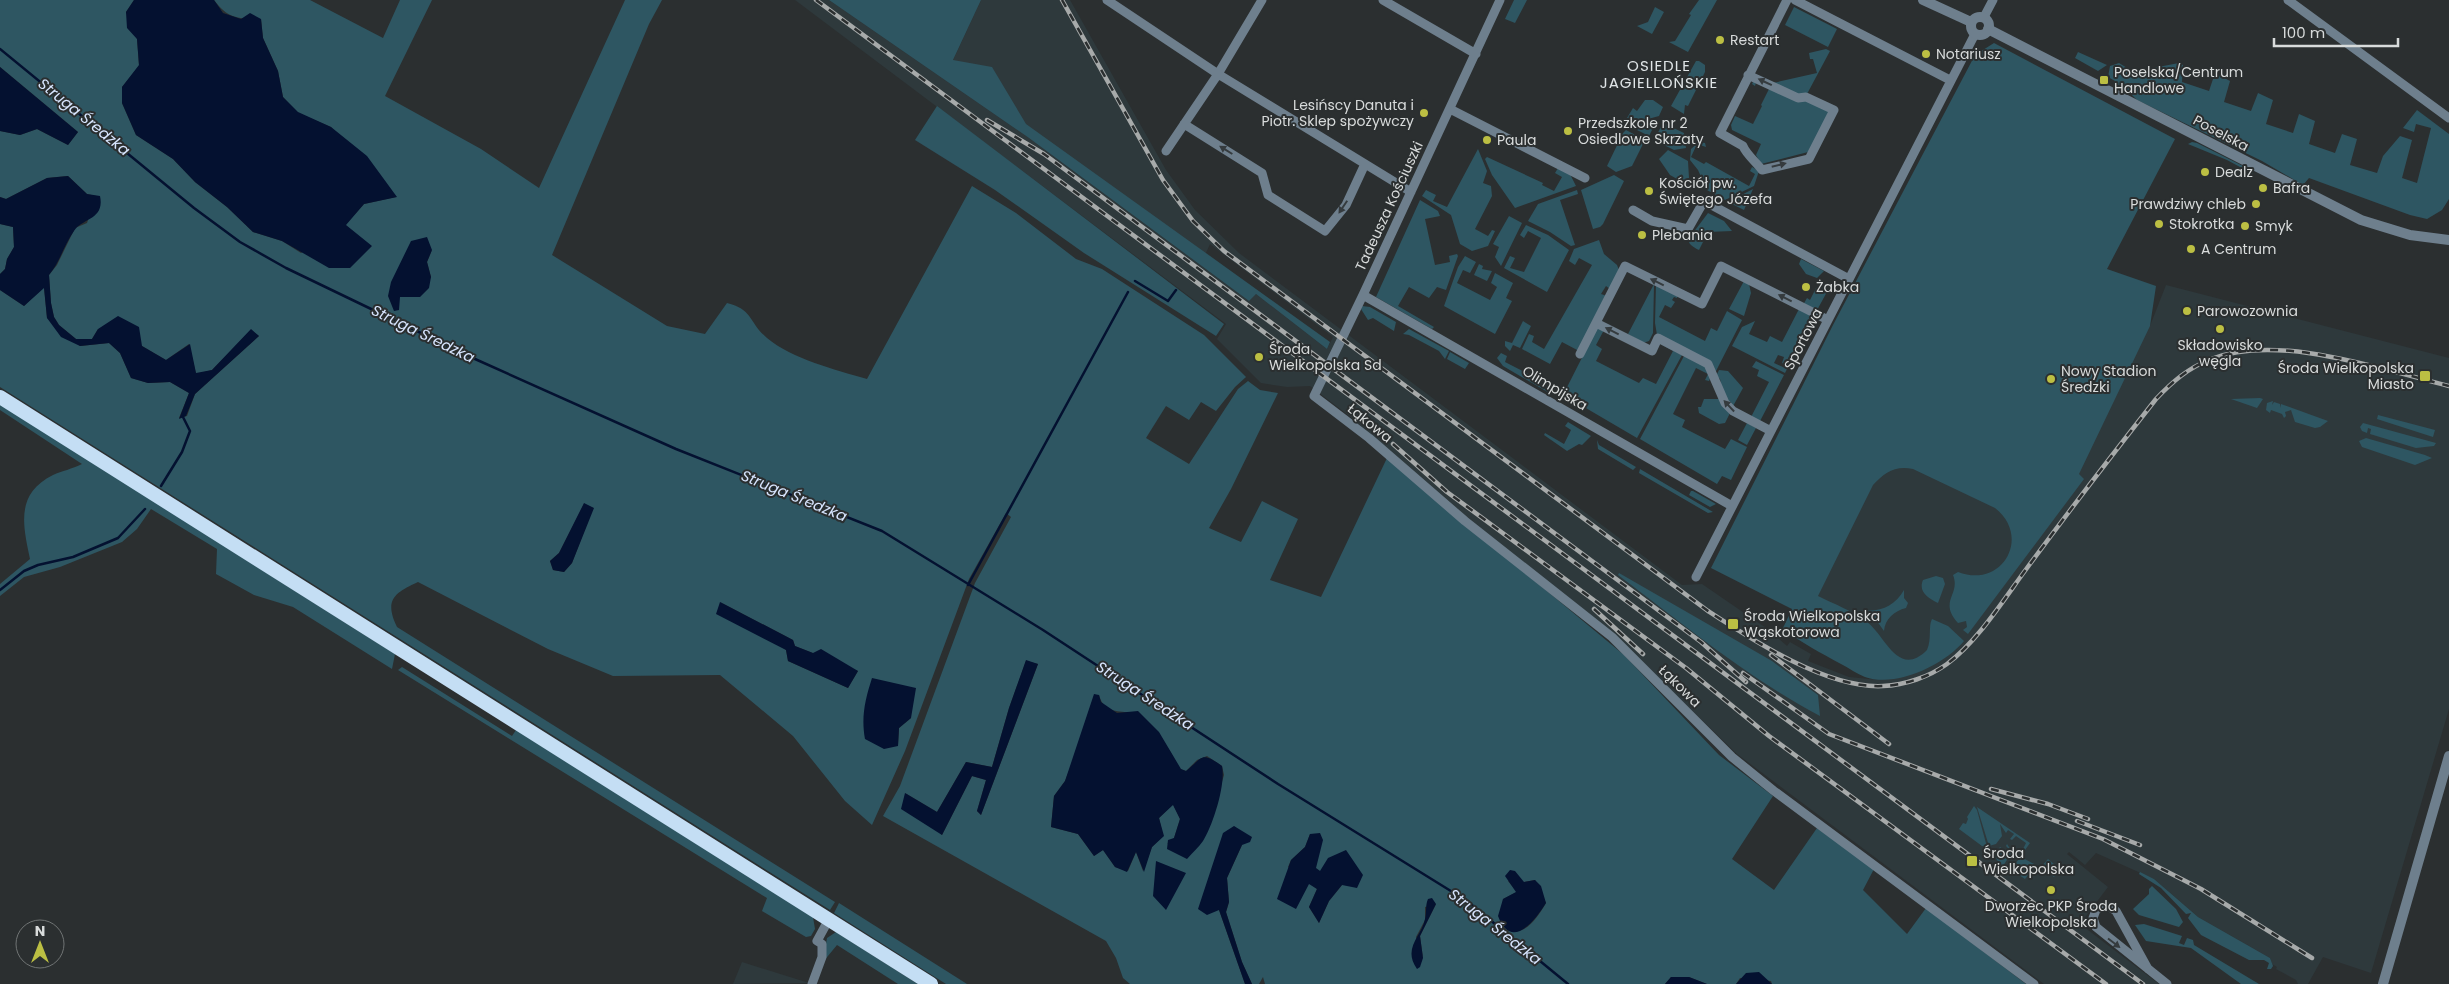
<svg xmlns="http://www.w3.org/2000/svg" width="2449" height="984" font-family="Poppins,sans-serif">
<rect width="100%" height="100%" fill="#2b2f30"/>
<!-- built -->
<path fill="#2e393c" d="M795 0H829L1029 138 1249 301 1256 294 1327 349 1333 337 1210 244 1205 255 949 69 981 0H1070L1166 170 1195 210 1239 253 1682 585 1702 584 1769 630 1787 646 1790 642 1811 654 1808 661 1849 677 1879 680 1865 677 1797 639 1783 628 1902 394 2150 326 2166 285 2449 358V709L2371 973 2323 957 2308 984H2298L2296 980 2276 969 2277 967 2272 964 2270 958 2198 917 2154 879 2096 853 2085 865 2069 852 2067 854 2108 887 2080 924 2159 984H2044L1737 754 1613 634 1494 540 1352 418 1310 386 1287 387 1261 383 1217 339 1226 324Z
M742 962 809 983 733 984Z"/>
<!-- green -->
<path fill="#2e5662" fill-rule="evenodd" d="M0 0H134L126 12 137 39 139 66 122 87V103L136 135 173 159 195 182 227 207 253 232 282 241 301 253 345 225 364 204 396 197 331 127 298 113 283 97 278 71 263 38 261 19C239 19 228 19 214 0H310L383 38 400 0H432L385 96 481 149 539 188 625 0H662L649 24 552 255 667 326 705 334 727 303C753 309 749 323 767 338 792 359 836 370 867 379L972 186 1016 213 1076 259 1102 269 1204 335 1246 377 1235 387 1216 411 1201 402 1189 420 1166 406 1146 438 1189 464 1238 389 1248 381 1260 390 1278 393 1231 489 1209 528 1241 542 1262 501 1298 519 1270 580 1321 597 1387 458 1624 655 1719 755 1773 796 1732 859 1774 890 1817 828 1874 869 1863 890 1907 934 1926 908 2026 984H1772L1771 981 1740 978 1736 984H1707L1689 977H1671L1665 984H1265L1263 977 1259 984H1252L1242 962 1226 912 1229 902 1227 878 1242 845 1234 826 1219 910 1245 984H1130L1123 978 1116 958 1106 941 883 816 900 786 975 583 1011 517 1006 513 969 579 905 751 872 825 845 801 793 736 720 675 613 676 548 649 418 582C394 593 384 600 397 627L835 902 830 910 0 387V290L24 306 44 287 47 318 80 346 109 343 120 353 131 378 148 383 170 382 189 393 179 418 187 416 195 394 259 336 251 330 212 370 196 374 189 344 166 360 142 346 98 329 92 339H76L59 325 54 317 51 303 49 275 57 265 75 228 87 223 96 196 87 194 68 176 47 178 6 199 0 197V131L20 135 37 129 68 145 78 132 0 67ZM432 250 427 262 431 277 419 297H400ZM584 504 593 508 572 563 564 572 553 570 550 561 559 553ZM720 602 793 640 795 646 858 671 848 688 788 661 786 650ZM1026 661 1038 664 981 815 977 811 986 780 972 776 942 835 905 793 937 812 966 762 992 767 1009 708ZM872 679 911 718 899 728 898 745ZM1099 695C1103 711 1116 712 1130 712L1170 751 1180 769 1186 771 1197 760 1207 756 1222 766 1224 775 1209 827 1167 844 1174 838 1180 819 1173 804 1159 818 1163 836 1152 847 1143 871 1136 852 1128 871 1115 867 1103 850 1094 856 1078 834 1051 827 1054 796 1065 781ZM1310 834 1318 854 1315 868 1342 885 1329 901 1319 923 1309 907 1317 889 1288 867 1291 860 1305 847ZM1535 880 1546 903C1536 920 1520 944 1501 923L1503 899 1517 892 1508 881 1524 882ZM1436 904 1420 936 1423 958 1416 937 1425 920V907Z
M829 0H981L953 60 992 67 1026 124 1330 342 1327 349 1256 294 1249 301 1029 138Z
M1514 0H1527L1515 23 1505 19Z
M1699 0H1717L1688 52 1669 42 1675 41 1691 15 1689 14Z
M1655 7 1664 12 1652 34 1637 26 1648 22Z
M1794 7 1837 29 1828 47 1785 25Z
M1994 43 2175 139 2107 269 2156 286 2150 326 2079 474 2084 479 1968 634 1963 630 1967 627 1966 621 1958 623C1938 601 1961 595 1953 575L1958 572C2002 589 2032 537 1995 508L1913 469C1895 465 1884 473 1873 485L1818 596C1834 604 1853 611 1867 622 1885 635 1898 679 1927 650 1932 639 1928 626 1932 619L1948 626 1964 641C1944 665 1896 688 1865 677 1857 674 1849 668 1841 664 1821 653 1801 643 1783 628L1792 609 1711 568 1833 325 1975 55Z
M1826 49 1830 51 1807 94 1799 96 1773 83 1817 73 1813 59H1810L1809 53Z
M2078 52 2107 65 2098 71 2075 58Z
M1696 61H1699L1705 65V72L1688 106 1685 105 1684 114 1671 106Z
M2119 63 2132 71H2137L2179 63 2183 65 2182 82 2209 91 2215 73 2230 81 2224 102 2251 111 2258 93 2273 100 2266 124 2293 133 2299 114 2315 121 2309 144 2335 153 2342 134 2357 139 2350 165 2377 173 2383 156 2400 136 2412 140 2402 178 2417 183 2431 128 2416 124 2414 132 2403 128 2417 110 2449 134V199L2442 210 2427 219 2410 215 2309 178 2303 185 2262 161 2137 100 2131 94 2113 85 2115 81 2108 77 2110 66Z
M1754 80 1831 111 1812 151 1761 164 1756 155 1761 144 1732 130 1731 125 1735 116 1753 124 1762 106 1761 105 1769 89 1756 82 1755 86 1752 84Z
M1645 100H1653L1663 107 1659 116 1630 124 1627 118 1633 108 1637 111Z
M937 106 1224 324 1216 336 1084 253 995 190 915 140Z
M1657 120 1649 136 1631 127Z
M1663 123 1684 133 1686 148 1674 150 1654 140Z
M1626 130 1645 140 1632 166 1616 172 1607 166 1623 133Z
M1699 142 1705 143 1706 147 1697 144 1691 157 1704 164 1706 162 1749 186 1755 174 1750 171 1752 167 1759 171 1754 186 1725 200 1707 190 1698 170 1690 160 1691 149Z
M2192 142 2197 143 2251 170 2253 174 2227 160 2188 144Z
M1478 149 1487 171 1483 183 1491 186 1492 196 1475 229 1488 236 1492 230 1495 231 1488 246 1472 251 1460 244 1451 215 1422 196 1426 190 1436 195 1433 201 1447 207Z
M1668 150 1688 161 1689 178 1686 184 1670 175 1659 159Z
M1487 157 1543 183 1542 185 1554 191 1562 177 1555 173 1558 168 1570 174 1576 186 1515 208 1492 175 1485 159Z
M1614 175 1624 181 1603 224 1600 227 1593 229 1581 190Z
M1753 189 1744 210 1728 202Z
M1577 190 1578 194 1560 200 1575 245 1571 246 1550 232 1528 221 1538 204Z
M1420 200 1438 211 1440 216 1425 219 1435 265 1450 262 1449 256 1457 254 1458 256 1446 290 1437 287 1429 298 1409 287 1398 306 1434 327 1432 329 1376 297Z
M1708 213 1724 221 1732 231 1708 232 1699 250C1689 245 1687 243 1689 231L1693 233Z
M1509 216 1522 223 1501 266 1495 257 1499 247 1493 244Z
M0 224 13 227 14 247 7 259 5 269 0 274Z
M1526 225 1548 235 1569 250 1547 292 1504 268 1510 256 1515 258 1510 268 1524 272 1541 238 1528 231 1524 238 1520 235Z
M1599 240 1604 254 1617 265 1619 270 1610 289 1606 286 1601 294 1607 296 1579 351 1562 342 1550 364 1522 349 1529 334 1534 336 1532 342 1544 349 1592 265 1579 258 1575 265 1569 261 1574 249Z
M1465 256 1476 262 1470 273 1463 270 1457 283 1490 300 1497 287 1491 283 1495 273 1513 283 1506 298 1512 301 1495 334 1444 306 1458 267Z
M1801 259 1824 271 1817 278 1806 274 1799 264Z
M1479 264 1483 266 1482 269 1492 271 1487 281 1474 275Z
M1744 281 1749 284 1751 293 1744 316 1729 309Z
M1654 284 1653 333 1649 341 1643 343 1628 334Z
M1656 284 1678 295 1677 298 1674 297 1672 300 1675 302 1671 308 1665 305 1659 317 1705 341 1711 328 1717 331 1727 311 1742 320 1715 373 1657 335 1655 323Z
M1821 286 1828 290 1816 312 1803 305 1807 298 1810 300 1816 288Z
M1362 306 1370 307 1396 322 1394 331 1373 318 1368 320 1361 309Z
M1799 309 1814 316 1788 366 1782 363 1784 357 1778 355 1774 363 1787 369 1785 373 1732 346 1742 327 1755 321 1749 334 1767 342 1770 336 1782 342Z
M1523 321 1531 326 1520 348 1513 345 1510 351 1505 346V341L1512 343Z
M1597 328 1604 330 1596 345 1602 349 1596 361 1639 383 1643 378 1656 384 1673 351 1657 342 1682 355 1637 438 1579 404 1566 402 1561 399Z
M1409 329 1449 351 1445 359 1439 351 1409 335 1403 334Z
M1450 352 1469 363 1465 369 1447 359Z
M1501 353 1507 356 1505 362 1542 381 1539 386 1553 393 1551 394 1503 366 1497 358Z
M1684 356 1704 365 1711 376 1709 381 1705 380 1708 374 1696 368 1673 414 1685 420 1682 427 1725 449 1731 439 1747 447 1731 480 1722 476 1717 484 1640 439Z
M1756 361 1784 375 1759 423 1750 419 1769 382 1757 376 1759 370 1752 367Z
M1719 370 1728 371 1743 388 1732 408 1722 389 1720 379 1716 376Z
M1704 399H1720L1730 413 1725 423 1719 424 1699 413 1698 407H1701Z
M2231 399 2260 398 2263 399 2257 408Z
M2273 401 2272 405 2274 402 2280 404V408L2281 404 2328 421 2320 427 2315 428 2295 422 2291 410 2285 412 2286 416 2284 418 2282 414 2271 410 2270 413 2266 410 2267 403Z
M0 404 395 654 392 669 293 607 254 595 216 574 217 549 151 509 137 529 122 542 60 567 24 577 0 596V584L30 559C23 525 15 494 53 475 62 471 72 469 82 464L0 410Z
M2378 415 2435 430 2433 437 2377 419Z
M1568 422 1591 436 1582 445 1579 444 1567 451 1544 435 1545 433 1564 444 1571 430 1565 426Z
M1747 423 1756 428 1747 445 1738 440Z
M2363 423 2436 443 2434 446 2416 448 2370 434 2371 429 2368 428 2367 433 2362 431 2360 427Z
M2366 438 2425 455 2432 458 2415 465 2362 447 2359 441Z
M1597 440 1599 445 1636 467 1633 470 1598 449Z
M1640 469 1713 512 1708 513 1639 473Z
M1691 491H1693L1716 504 1710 507 1689 495Z
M1619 573 1772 661 1818 695 1820 716C1748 678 1683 624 1618 575Z
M1936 576 1943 578 1945 584 1938 603C1928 598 1918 592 1923 580Z
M1904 590V598L1908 603 1906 608C1894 611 1885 619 1884 631L1874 617 1862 610C1879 613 1895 606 1904 590Z
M402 667 512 736 516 730 813 917 815 929 811 936 806 937 762 911 767 898 398 670Z
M1974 806 1977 810 1987 847 1982 846 1959 829 1963 823 1966 824 1968 819 1967 817Z
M1977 807 2030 843 2025 850 2023 849 2026 843 2016 836 2012 840 2010 839 2014 834 2008 830 2006 833 2000 824 2002 836 1996 844 1989 846Z
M2007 844 2012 852 2003 866 1998 862 1995 855 2000 847 2007 852 2009 849 2006 846Z
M2021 857 2036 865 2025 879 2010 869Z
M2048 859 2061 870H2059L2054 877 2041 867Z
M2140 872 2154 879 2198 917 2270 958 2273 966 2271 969H2267L2269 963 2264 960H2249L2201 935 2188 918 2191 913 2186 914 2161 888 2139 874Z
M2152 886 2176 909 2183 922 2179 927 2139 915 2133 909 2149 894V889Z
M839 903 967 984H946L834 913Z
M2144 924 2182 936 2179 943 2184 945 2187 938 2193 940 2194 945 2259 984H2241L2191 948 2146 941 2135 925Z
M836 932 918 984H898L837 945 823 962 827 938Z"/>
<!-- water -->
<path fill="#041130" d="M134 0H214L223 13 241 19 250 13 261 19 263 38 278 71 283 97 298 112 331 127 367 156 397 197 364 204 346 225 372 246 350 268H329L282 241 253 232 227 207 195 182 173 159 136 135 122 103V87L139 65 137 39 127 28 126 12Z
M0 67 78 132 68 145 37 129 20 135 0 131Z
M68 176 87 194 100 196C105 220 82 218 74 231 64 245 60 262 49 275L51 303 54 317 59 325 76 339H92L98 329 118 316 139 327 142 346 166 360 190 344 196 373 212 370 251 329 259 336 195 394 186 416 179 419 189 393 170 382 148 383 131 378 120 353 109 343 80 346 61 337 47 318 44 288 24 306 0 290V274L5 269 7 259 14 247 13 227 0 224V197L6 199 47 178Z
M427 237 432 250 427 262 431 277 429 288 420 297H400L399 310 394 311 388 296 391 282 411 241Z
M584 503 594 508 572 563 564 572 553 570 550 561 559 553Z
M720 602 793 640 795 646 813 653 821 649 858 671 848 688 788 661 786 650 716 614Z
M1026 660 1038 664 981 815 977 811 986 780 972 776 942 835 901 809 905 793 937 812 966 762 992 767 1009 708Z
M872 678 916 688 911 718 899 728 898 746 884 749 865 739C861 717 865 700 872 678Z
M1094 694 1099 695 1101 702 1117 713 1138 711 1159 732 1181 769 1186 771C1203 757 1201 751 1222 766 1226 784 1213 825 1203 841 1199 847 1192 853 1187 859L1167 849 1168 840 1174 838 1180 819 1173 805 1159 818 1164 836 1152 847 1144 872 1136 852 1127 872 1115 867 1103 850 1094 856 1078 834 1051 827 1054 796 1065 781Z
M1234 826 1252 837 1250 842 1242 845 1227 878 1229 902 1226 912 1242 962 1252 984H1245L1219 910 1207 915 1198 909 1223 833Z
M1320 833 1323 840 1316 868 1320 871 1328 858 1346 850 1363 875 1357 888 1342 885 1329 901 1319 923 1309 907 1317 889 1309 884 1296 909 1277 899 1291 860 1305 847 1310 834Z
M1156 861 1186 873 1166 910 1153 896Z
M1510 870 1515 871 1524 882 1535 880 1541 886 1546 903C1535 921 1511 951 1498 916L1503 899 1516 892 1505 876Z
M1432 898 1436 904 1420 936 1423 958 1420 967 1417 969C1402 948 1422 936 1425 919 1427 911 1425 906 1428 899Z
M1759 972 1772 984H1736L1746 973Z
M1671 977H1689L1707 984H1665Z"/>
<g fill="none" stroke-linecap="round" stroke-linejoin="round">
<!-- stream -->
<path stroke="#041130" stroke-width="2.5" d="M0 49 194 208 240 242 286 268 475 359 676 449 882 531 1043 630 1278 784 1467 901 1568 984
M1135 281 1168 301 1176 290
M161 486 182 452 190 431 183 417
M968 585 1128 292
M0 590 24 571 38 565 73 557 118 538 145 509"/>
<!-- minor -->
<path stroke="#6e7f8d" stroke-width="9" d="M1107 0 1218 74 1411 192
M1383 0 1476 54
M1500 0 1363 295 1314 396 1369 438 1465 521 1612 637 1732 757 1774 791 2034 984
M1795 0 1950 80
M2288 0 2449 118
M1984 17 1993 0
M1748 75 1798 98 1806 97 1834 110 1809 159 1762 170C1756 162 1746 154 1743 146L1720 133 1787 0
M1450 109 1585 178
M1184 124 1262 173 1268 195 1325 231 1346 205 1365 164
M1166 151 1218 74 1262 0
M1633 210 1652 221 1688 229 1704 201 1849 279
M1363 295 1732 506
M1596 323 1652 351 1658 338 1708 364 1725 403 1733 411 1771 431
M1580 354 1625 266 1702 304 1721 266 1828 320
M1696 577 1975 34
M2148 969 2116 911C2108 905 2104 904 2096 910L2093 918 2096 927 2167 984
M812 984 822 957V944L817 941 829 919"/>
<!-- tertiary -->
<path stroke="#6e7f8d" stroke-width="10" d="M1923 0 1971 22
M1971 26a9 9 0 1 1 18 0a9 9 0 1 1-18 0Z
M1988 29 2361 220 2410 235 2449 240
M2383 984 2449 756"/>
<!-- trunk -->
<path stroke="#c4def4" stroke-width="14" d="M0 397 931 984"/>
<defs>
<path id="rail" d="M816 0 2143 984
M1062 0 1163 180 1193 221 1224 251 1708 611C1754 641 1827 689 1883 686 1905 685 1929 677 1947 664 1978 641 2004 599 2027 568 2069 511 2112 455 2156 399 2172 382 2188 368 2211 359 2278 333 2381 369 2449 386
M987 120 1044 154 1701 642 1746 682
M1393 444 1447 492 1686 668 1769 736 2106 984
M1594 609 1643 654
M1771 655 1889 744
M1743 673 1829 734 2103 839 2201 889 2312 958
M1991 789 2048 804 2088 819
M2077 821 2140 845"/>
</defs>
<!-- rail casing -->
<use href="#rail" stroke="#a7aaaa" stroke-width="4.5"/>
<!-- rail -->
<use href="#rail" stroke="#2b2f30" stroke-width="2.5" stroke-dasharray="8" stroke-linecap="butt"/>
</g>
<!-- one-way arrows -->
<defs><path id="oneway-solid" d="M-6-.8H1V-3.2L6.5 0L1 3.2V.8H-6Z" transform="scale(1.25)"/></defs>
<g fill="#353b3e">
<use href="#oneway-solid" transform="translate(1765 82) rotate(-155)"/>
<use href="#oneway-solid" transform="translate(1226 150) rotate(-148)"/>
<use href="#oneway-solid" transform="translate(1779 165) rotate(-14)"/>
<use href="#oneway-solid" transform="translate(1343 207) rotate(124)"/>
<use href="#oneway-solid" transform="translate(1657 282) rotate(-154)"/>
<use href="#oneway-solid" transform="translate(1785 298) rotate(-153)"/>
<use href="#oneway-solid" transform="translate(1612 331) rotate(-153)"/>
<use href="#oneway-solid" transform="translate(1729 406) rotate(-133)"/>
<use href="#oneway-solid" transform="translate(2114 943) rotate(37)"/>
</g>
<!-- markers -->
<g fill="#bcbf43" stroke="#2b2f30" stroke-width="2">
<circle cx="1720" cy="40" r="5"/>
<circle cx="1926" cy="54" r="5"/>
<rect x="2099" y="75" width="10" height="10" rx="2.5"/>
<circle cx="1424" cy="113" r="5"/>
<circle cx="1568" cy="131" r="5"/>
<circle cx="1487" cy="140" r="5"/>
<circle cx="2205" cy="172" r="5"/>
<circle cx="2263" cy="188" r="5"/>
<circle cx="1649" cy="191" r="5"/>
<circle cx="2256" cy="204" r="5"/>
<circle cx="2159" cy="224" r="5"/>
<circle cx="2245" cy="226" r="5"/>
<circle cx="1642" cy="235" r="5"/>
<circle cx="2191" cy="249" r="5"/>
<circle cx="1806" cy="287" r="5"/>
<circle cx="2187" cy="311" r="5"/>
<circle cx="2220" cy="329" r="5"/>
<circle cx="1259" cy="357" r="5"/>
<rect x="2419" y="370" width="12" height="12" rx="2.5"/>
<circle cx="2051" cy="379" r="5"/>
<rect x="1727" y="618" width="12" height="12" rx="2.5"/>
<rect x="1966" y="855" width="12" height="12" rx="2.5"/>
<circle cx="2051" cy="890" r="5"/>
</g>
<g text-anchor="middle" stroke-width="4" stroke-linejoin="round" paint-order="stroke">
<!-- poi labels -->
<g font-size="14" fill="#d8dbdb" stroke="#2b2f30" text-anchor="start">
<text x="1730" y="45">Restart</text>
<text x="1936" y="59">Notariusz</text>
<text x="2114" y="77">Poselska/Centrum<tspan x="2114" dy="16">Handlowe</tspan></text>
<text x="1414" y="110" text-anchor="end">Lesińscy Danuta i<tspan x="1414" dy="16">Piotr. Sklep spożywczy</tspan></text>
<text x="1578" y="128">Przedszkole nr 2<tspan x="1578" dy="16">Osiedlowe Skrzaty</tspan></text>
<text x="1497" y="145">Paula</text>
<text x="2215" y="177">Dealz</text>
<text x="1659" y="188">Kościół pw.<tspan x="1659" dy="16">Świętego Józefa</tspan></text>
<text x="2273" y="193">Bafra</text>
<text x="2246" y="209" text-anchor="end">Prawdziwy chleb</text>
<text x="2169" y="229">Stokrotka</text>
<text x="2255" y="231">Smyk</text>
<text x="1652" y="240">Plebania</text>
<text x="2201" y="254">A Centrum</text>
<text x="1816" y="292">Żabka</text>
<text x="2197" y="316">Parowozownia</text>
<text x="2220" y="350" text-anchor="middle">Składowisko<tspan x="2220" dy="16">węgla</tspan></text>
<text x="1269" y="354">Środa<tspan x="1269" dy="16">Wielkopolska Sd</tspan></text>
<text x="2414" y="373" text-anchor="end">Środa Wielkopolska<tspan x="2414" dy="16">Miasto</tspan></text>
<text x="2061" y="376">Nowy Stadion<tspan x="2061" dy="16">Średzki</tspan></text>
<text x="1744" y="621">Środa Wielkopolska<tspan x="1744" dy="16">Wąskotorowa</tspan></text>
<text x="1983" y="858">Środa<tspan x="1983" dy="16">Wielkopolska</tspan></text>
<text x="2051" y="911" text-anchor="middle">Dworzec PKP Środa<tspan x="2051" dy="16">Wielkopolska</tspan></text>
</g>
<!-- street labels -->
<g font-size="14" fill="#d8dbdb" stroke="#2b2f30">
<text transform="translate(2221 133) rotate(28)" y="5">Poselska</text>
<text transform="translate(1389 206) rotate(-65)" y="5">Tadeusza Kościuszki</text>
<text transform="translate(1803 339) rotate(-63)" y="5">Sportowa</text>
<text transform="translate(1555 388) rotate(31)" y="5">Olimpijska</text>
<text transform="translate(1370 423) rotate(39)" y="5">Łąkowa</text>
<text transform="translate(1680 686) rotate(45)" y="5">Łąkowa</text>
</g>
<!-- neighbourhood labels -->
<g font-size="15" letter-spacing="1" fill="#e0e5e7" stroke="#2b2f30">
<text x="1659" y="71">OSIEDLE<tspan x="1659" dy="17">JAGIELLOŃSKIE</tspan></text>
</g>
<!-- water labels -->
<g font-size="15" font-style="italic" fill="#d7e5fe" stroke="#2b2f30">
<text transform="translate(84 117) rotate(39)" y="5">Struga Średzka</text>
<text transform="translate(423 334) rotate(26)" y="5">Struga Średzka</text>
<text transform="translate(794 496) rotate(22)" y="5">Struga Średzka</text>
<text transform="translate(1145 696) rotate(33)" y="5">Struga Średzka</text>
<text transform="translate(1495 927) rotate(38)" y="5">Struga Średzka</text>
</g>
</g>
<!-- north arrow -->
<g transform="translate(40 944)"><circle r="24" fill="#2b2f30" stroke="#707474"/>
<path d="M0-4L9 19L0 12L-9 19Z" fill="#bcbf43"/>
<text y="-8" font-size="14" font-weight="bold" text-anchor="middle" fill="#d8dbdb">N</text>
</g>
<!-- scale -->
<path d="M2274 38v8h124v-8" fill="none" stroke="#d8dbdb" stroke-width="2.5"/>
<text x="2282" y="38" font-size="15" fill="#d8dbdb" stroke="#2b2f30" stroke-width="4" paint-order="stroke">100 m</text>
</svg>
